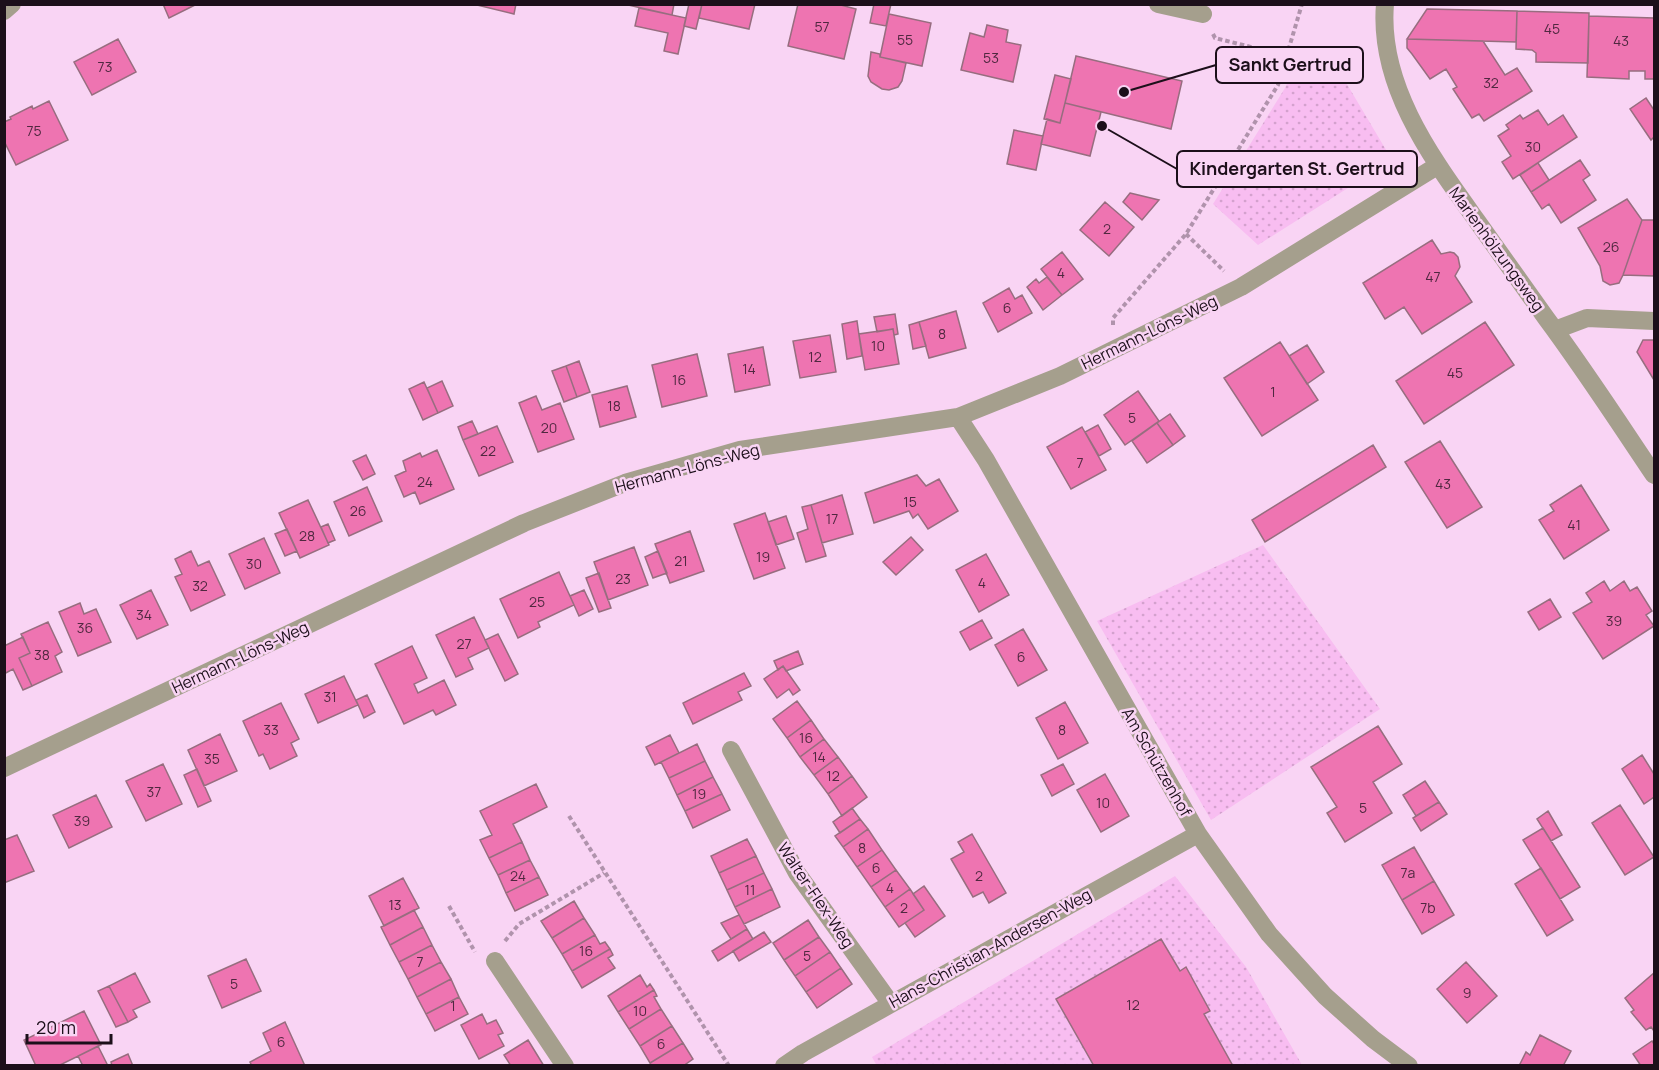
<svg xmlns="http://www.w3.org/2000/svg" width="1659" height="1070" font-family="Manrope,sans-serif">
<defs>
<pattern id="park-dots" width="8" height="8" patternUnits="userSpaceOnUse" patternTransform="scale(1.5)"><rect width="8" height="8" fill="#f8bdf1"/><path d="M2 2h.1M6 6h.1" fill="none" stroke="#d4a1ce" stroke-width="1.8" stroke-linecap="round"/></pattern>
</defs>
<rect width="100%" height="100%" fill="#f9d4f4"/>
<!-- park -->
<path fill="url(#park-dots)" d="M1300 53 1335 64 1392 160 1258 245 1213 204 1285 88Z
M1263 545 1380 709 1211 820 1097 621Z
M1175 876 1246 967 1302 1065 877 1066 872 1057Z"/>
<!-- building -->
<path fill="#ee74b1" stroke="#976d7f" stroke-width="1.5" d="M163 4H197L169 18Z
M473 4H516L514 14Z
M624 4H674L672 15Z
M689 4H702L696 29 684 26Z
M702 4H755L749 29 699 18Z
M798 4H837L856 9 844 59 788 46Z
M874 4H891L886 26 870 23Z
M639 8 686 18 678 54 664 51 668 33 635 26Z
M1427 9 1517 11 1516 42 1407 39Z
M1517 11 1589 13 1588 63 1536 62V53L1532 50 1516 49Z
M889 14 931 23 922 66 880 57Z
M1589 16 1654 18V79H1645V71H1629V79L1587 77Z
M987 25 1008 30 1006 42 1021 45 1013 82 961 70 970 33 984 37Z
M118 39 136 72 92 95 74 62Z
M1407 39 1483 41 1505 75 1517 68 1532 91 1484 121 1479 114 1472 118 1453 89 1457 87 1446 69 1430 79 1412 54 1407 48Z
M871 52 880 54V57L906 63 902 81 898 87 889 90 882 89 871 82 868 76Z
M1076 56 1182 81 1171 129 1065 103Z
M1055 75 1071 79 1060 123 1044 119Z
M1646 98 1654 110V137L1651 140 1630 109Z
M49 101 68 140 16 165 4 141V122L11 119 10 117 32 106 33 109Z
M1065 103 1101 112 1090 156 1041 144 1047 119 1060 123Z
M1538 110 1548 125 1563 115 1577 137 1513 179 1502 162 1511 156 1498 136 1509 129 1506 125 1520 115 1523 119Z
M1014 130 1043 136 1036 170 1007 164Z
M1580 160 1590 175 1583 180 1596 200 1561 223 1549 204 1542 209 1531 192Z
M1538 163 1549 180 1531 192 1520 175Z
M1130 193 1159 200 1142 220 1123 202Z
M1627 199 1642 220 1623 275 1619 283 1610 285 1603 281 1600 266 1578 228Z
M1105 202 1134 227 1109 256 1080 230Z
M1642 220H1654V276L1623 275Z
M1432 240 1441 254 1450 252 1454 253 1458 257 1460 267 1455 276 1472 302 1422 334 1404 307 1385 319 1363 283Z
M1062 252 1083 279 1062 295 1041 269Z
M1047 277 1062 295 1043 310 1027 287 1036 279 1039 283Z
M1009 288 1015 299 1022 295 1032 313 998 332 983 303Z
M956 311 966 348 929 358 919 322Z
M895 314 898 334 894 335 893 329 877 332 874 317Z
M857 321 862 356 847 359 842 324Z
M919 322 926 346 913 349 909 325Z
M1485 322 1514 365 1424 424 1396 381Z
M893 329 899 364 865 370 859 334Z
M830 335 836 372 800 378 793 341Z
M1643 340H1654V380L1637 352Z
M1280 342 1318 400 1262 436 1224 378Z
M1307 345 1324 372 1307 384 1289 356Z
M763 347 770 385 735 392 728 354Z
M697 354 707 396 662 407 652 365Z
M579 361 590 392 577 397 566 366Z
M566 366 577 397 564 402 552 371Z
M442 381 453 406 438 413 427 388Z
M424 382 438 413 423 420 409 389Z
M627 386 636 417 600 427 592 395Z
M1138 391 1159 421 1125 445 1104 415Z
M536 396 542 410 560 403 574 439 538 452 519 403Z
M1170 414 1185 436 1173 445 1157 423Z
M472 421 478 434 463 440 458 427Z
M1157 423 1173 445 1147 463 1132 441Z
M1098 425 1111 449 1099 456 1085 432Z
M497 426 513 462 479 476 463 440Z
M1082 427 1106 470 1071 489 1047 447Z
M1440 441 1482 507 1447 528 1405 462Z
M1373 445 1386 467 1265 542 1252 520Z
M437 450 454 489 420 504 415 492 404 497 395 476 406 471 403 461 420 453 422 457Z
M366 455 375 474 363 480 353 461Z
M917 475 926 486 939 479 958 511 928 529 918 514 913 518 909 511 874 523 865 493Z
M1581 485 1609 530 1564 559 1539 520 1554 511 1550 505Z
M367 487 382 521 349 536 334 502Z
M842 495 853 534 822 543 811 505Z
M308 500 329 545 300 558 279 513Z
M811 505 826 556 806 562 797 533 808 529 802 507Z
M765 513 785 568 754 579 734 524Z
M786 516 794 539 776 545 768 522Z
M328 524 335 540 328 543 321 527Z
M287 529 297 551 285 556 275 534Z
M690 531 704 571 670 583 655 544Z
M911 537 923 550 896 575 883 562Z
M264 538 280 573 245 589 229 554Z
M634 547 648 585 608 600 594 562Z
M191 551 198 566 209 561 225 595 191 611 175 577 182 574 175 559Z
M658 551 667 573 653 578 645 557Z
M986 554 1009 595 979 612 956 570Z
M559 572 574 605 538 622 540 627 518 638 500 599Z
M599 573 611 608 599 612 586 578Z
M1604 581 1610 591 1624 581 1630 591 1637 587 1652 611 1646 615 1654 626 1603 659 1573 613 1592 602 1586 593Z
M151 590 168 625 137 639 120 605Z
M584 590 593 609 579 616 570 596Z
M1550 599 1561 617 1539 630 1528 612Z
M80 603 84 614 96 609 111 642 78 656 59 612Z
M474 617 489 648 468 658 473 669 456 677 436 635Z
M982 620 992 638 970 650 960 632Z
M48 622 62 652 55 656 62 672 32 686 19 658 30 653 21 634Z
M1023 629 1047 670 1018 686 995 645Z
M498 634 518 674 505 681 485 640Z
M23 637 30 653 19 658 32 686 23 690 13 669 4 674V646Z
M412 646 427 678 414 684 418 693 444 680 456 705 436 715 433 710 404 724 375 664Z
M798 651 803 664 786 671 783 666 778 670 774 661Z
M783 666 800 690 793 695 789 689 777 698 764 679Z
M744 673 751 686 738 692 742 700 693 724 683 703Z
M344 676 358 705 318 723 305 694Z
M367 695 375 712 364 718 356 700Z
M797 701 811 720 787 738 773 719Z
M1065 702 1088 743 1058 759 1036 718Z
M281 703 299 739 291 743 297 756 270 769 263 754 259 756 243 721Z
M811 720 824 739 800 757 787 738Z
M1378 726 1402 764 1373 782 1392 813 1345 842 1327 813 1337 807 1311 767Z
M220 734 237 771 204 786 188 750Z
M670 735 679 753 655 765 646 747Z
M824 739 838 757 814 775 800 757Z
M697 744 705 761 669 778 661 762Z
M1642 755 1654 774V797L1644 804 1622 769Z
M838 757 852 776 828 794 814 775Z
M705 761 713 777 677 795 669 778Z
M163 764 182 804 146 821 126 781Z
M1063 764 1074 784 1052 796 1041 775Z
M197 769 211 801 198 807 184 775Z
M1105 774 1129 816 1101 832 1077 790Z
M852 776 867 797 842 816 828 794Z
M713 777 722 794 685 811 677 795Z
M1425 781 1439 802 1416 816 1403 795Z
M536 784 547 807 513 824 522 842 489 858 480 840 492 835 480 811Z
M722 794 730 810 693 828 685 811Z
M96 795 112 827 69 848 53 815Z
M1439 802 1447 814 1421 831 1413 818Z
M1620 805 1654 857 1625 875 1592 823Z
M852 808 860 819 840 833 833 822Z
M1548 811 1562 835 1551 841 1537 819Z
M860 819 868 829 843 847 835 836Z
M1543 828 1580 887 1560 899 1523 840Z
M868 829 882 850 857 867 843 847Z
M972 834 1006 893 989 903 983 892 973 897 951 859 964 852 958 842Z
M17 835 34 871 4 883V840Z
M747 839 756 856 719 873 711 856Z
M522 842 530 860 498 875 489 858Z
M1414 847 1434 881 1402 900 1382 865Z
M882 850 896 870 871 887 857 867Z
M756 856 764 873 727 890 719 873Z
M530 860 539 877 506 893 498 875Z
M1541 868 1573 920 1547 936 1515 884Z
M896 870 910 889 885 907 871 887Z
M764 873 772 889 735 907 727 890Z
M539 877 548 895 515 911 506 893Z
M403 878 419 908 384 926 369 896Z
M1434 881 1454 915 1422 934 1402 900Z
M924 886 945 916 915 937 905 923 924 910 913 894Z
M772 889 780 907 744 924 735 907Z
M910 889 924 910 899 927 885 907Z
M574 901 584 918 552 938 541 921Z
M414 910 423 927 390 945 381 927Z
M739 915 747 929 731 939 721 923Z
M584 918 595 935 562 954 552 938Z
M808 920 819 937 784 960 773 943Z
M423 927 432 945 399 962 390 945Z
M747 929 753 939 718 961 712 951Z
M764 932 771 942 739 961 733 951Z
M595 935 600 944 605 942 610 949 572 971 562 954Z
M819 937 830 952 795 976 784 960Z
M1161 939 1180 971 1186 967 1210 1011 1204 1014 1233 1066H1094L1056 999Z
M432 945 441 962 408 979 399 962Z
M610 949 613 955 608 958 615 968 582 988 572 971Z
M830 952 841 968 806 992 795 976Z
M246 959 261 991 222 1008 208 976Z
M441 962 451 979 417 997 408 979Z
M1466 962 1497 996 1467 1023 1437 989Z
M841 968 852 984 817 1008 806 992Z
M135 973 150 1002 133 1010 137 1017 128 1022 109 986Z
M1654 973V1031L1651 1027 1646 1030 1631 1012 1634 1010 1625 998Z
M640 975 647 987 650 984 654 990 618 1012 608 996Z
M451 979 459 997 426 1014 417 997Z
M109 986 128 1022 116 1027 98 991Z
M654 990 657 996 654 997 661 1009 629 1029 618 1012Z
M459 997 468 1014 435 1031 426 1014Z
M661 1009 672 1026 640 1046 629 1029Z
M84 1011 101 1045 58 1066H36L24 1040Z
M482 1014 487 1024 496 1020 503 1033 498 1035 504 1046 479 1059 461 1025Z
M285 1022 305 1066H252L250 1062 271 1051 263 1033Z
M672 1026 683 1043 650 1063 640 1046Z
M1540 1035 1571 1051 1563 1066H1519L1526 1052 1530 1055Z
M528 1040 544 1066H511L504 1055Z
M1652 1041 1654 1044V1066H1641L1633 1054Z
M683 1043 693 1059 683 1066H652L650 1063Z
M98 1046 107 1064 104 1066H83L78 1056Z
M128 1054 133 1066H112L111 1062Z"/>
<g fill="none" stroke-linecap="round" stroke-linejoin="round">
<!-- path -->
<path stroke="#b093ac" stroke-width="4" stroke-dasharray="4.5 3" stroke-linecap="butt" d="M1213 34 1215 38 1287 56
M1186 234 1224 271
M1113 325V318L1186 234 1278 85 1302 4
M569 816 729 1066
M449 906 475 952
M505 941 519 924 604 873"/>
<!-- minor -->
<path stroke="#a59f8d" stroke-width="18" d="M1158 4 1203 14
M1385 4C1378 86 1432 158 1477 221 1500 253 1523 286 1546 318 1584 369 1619 423 1654 475
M4 11 12 4
M1555 330 1587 318 1654 321
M958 417 986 460 1198 834 1269 934 1325 996 1373 1039 1409 1066
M731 750 797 873 891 1004
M4 768 524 523 625 483 740 450 958 417 1060 376 1241 287 1437 166
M495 961 565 1066
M784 1066 803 1053 891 1004 1198 834"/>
</g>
<g text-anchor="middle" stroke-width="5" stroke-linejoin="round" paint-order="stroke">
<!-- number labels -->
<g font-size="14" fill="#502840">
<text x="822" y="32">57</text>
<text x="1552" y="34">45</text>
<text x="905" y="45">55</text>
<text x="1621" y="46">43</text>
<text x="991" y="63">53</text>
<text x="105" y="72">73</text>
<text x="1491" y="88">32</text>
<text x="34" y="136">75</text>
<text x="1533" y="152">30</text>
<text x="1107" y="234">2</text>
<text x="1611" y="252">26</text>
<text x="1061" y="278">4</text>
<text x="1433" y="282">47</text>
<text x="1007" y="313">6</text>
<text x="942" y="339">8</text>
<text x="878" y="351">10</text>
<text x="815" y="362">12</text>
<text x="749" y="374">14</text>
<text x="1455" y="378">45</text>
<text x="679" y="385">16</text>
<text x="1273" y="397">1</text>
<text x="614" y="411">18</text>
<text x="1132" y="423">5</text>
<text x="549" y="433">20</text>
<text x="488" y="456">22</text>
<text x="1080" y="468">7</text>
<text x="425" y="487">24</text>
<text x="1443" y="489">43</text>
<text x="910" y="507">15</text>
<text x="358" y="516">26</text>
<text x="832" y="524">17</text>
<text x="1574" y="530">41</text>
<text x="307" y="541">28</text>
<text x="763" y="562">19</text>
<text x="681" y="566">21</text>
<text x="254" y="569">30</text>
<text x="623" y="584">23</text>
<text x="982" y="588">4</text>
<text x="200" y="591">32</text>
<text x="537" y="607">25</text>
<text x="144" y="620">34</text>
<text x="1614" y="626">39</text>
<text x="85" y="633">36</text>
<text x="464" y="649">27</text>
<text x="42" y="660">38</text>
<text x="1021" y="662">6</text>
<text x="330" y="702">31</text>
<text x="271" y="735">33</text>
<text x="1062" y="735">8</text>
<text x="806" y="743">16</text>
<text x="819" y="762">14</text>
<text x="212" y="764">35</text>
<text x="833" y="781">12</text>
<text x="154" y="797">37</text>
<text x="699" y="799">19</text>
<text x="1103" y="808">10</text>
<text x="1363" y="813">5</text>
<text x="82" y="826">39</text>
<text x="862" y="853">8</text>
<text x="876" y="873">6</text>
<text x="1408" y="878">7a</text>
<text x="518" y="881">24</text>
<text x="979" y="881">2</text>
<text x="890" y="893">4</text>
<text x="750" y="895">11</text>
<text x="395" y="910">13</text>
<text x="904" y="913">2</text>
<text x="1428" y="913">7b</text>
<text x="586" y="956">16</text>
<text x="807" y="961">5</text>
<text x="420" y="967">7</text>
<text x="234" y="989">5</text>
<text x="1467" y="998">9</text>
<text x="1133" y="1010">12</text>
<text x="453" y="1011">1</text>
<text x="640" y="1016">10</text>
<text x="281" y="1047">6</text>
<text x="661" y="1049">6</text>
</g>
<!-- street labels -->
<g font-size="16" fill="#1c0f1a" stroke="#f9d4f4">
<text transform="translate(1497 249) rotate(54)" y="6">Marienhölzungsweg</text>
<text transform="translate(1149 332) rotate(-26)" y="6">Hermann-Löns-Weg</text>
<text transform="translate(687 468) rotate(-15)" y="6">Hermann-Löns-Weg</text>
<text transform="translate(240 657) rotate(-25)" y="6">Hermann-Löns-Weg</text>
<text transform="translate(1157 762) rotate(60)" y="6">Am Schützenhof</text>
<text transform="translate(816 895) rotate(56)" y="6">Walter-Flex-Weg</text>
<text transform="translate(990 948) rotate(-29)" y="6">Hans-Christian-Andersen-Weg</text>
</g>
</g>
<!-- callouts -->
<path fill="none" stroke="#1c0f1a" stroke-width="2" d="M1124 92L1216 65M1102 126L1177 169"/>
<g fill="#1c0f1a" stroke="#f9d4f4" stroke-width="2">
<circle cx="1124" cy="92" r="6"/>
<circle cx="1102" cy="126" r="6"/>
</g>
<g fill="#f9d4f4" stroke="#1c0f1a" stroke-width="2">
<rect x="1216" y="47" width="147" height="36" rx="6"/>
<rect x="1177" y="151" width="240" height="36" rx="6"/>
</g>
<g font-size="18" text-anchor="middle" font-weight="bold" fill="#1c0f1a">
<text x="1290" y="71">Sankt Gertrud</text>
<text x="1297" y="175">Kindergarten St. Gertrud</text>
</g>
<!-- border -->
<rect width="1659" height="1070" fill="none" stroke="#1c0f1a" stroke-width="12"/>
<!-- scale -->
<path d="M27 1034v9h84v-9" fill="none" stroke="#1c0f1a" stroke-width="3"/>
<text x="36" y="1034" font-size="18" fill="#1c0f1a" stroke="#f9d4f4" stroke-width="4.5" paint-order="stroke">20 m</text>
</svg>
